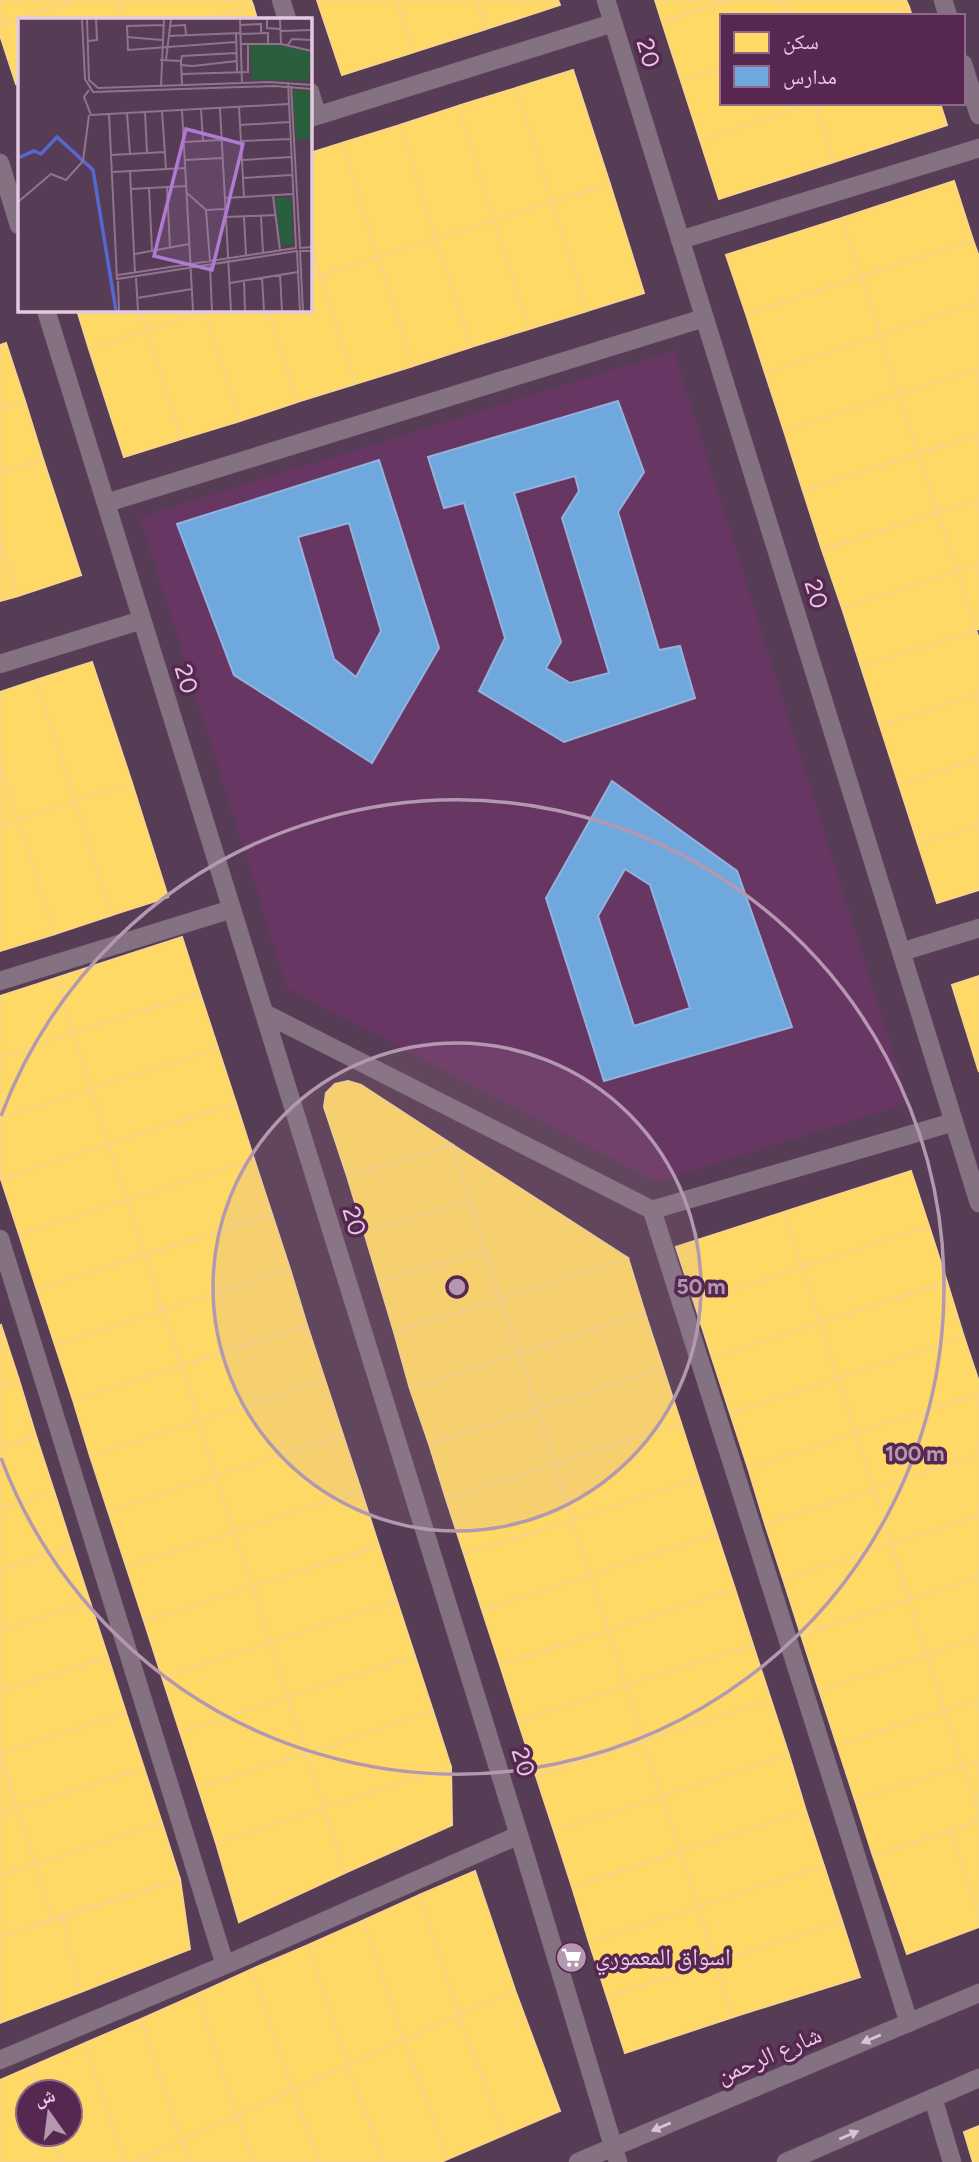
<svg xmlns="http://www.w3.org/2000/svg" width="979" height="2162" font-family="Figtree,'Noto Naskh Arabic',sans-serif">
<rect width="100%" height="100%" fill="#563c54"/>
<!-- built -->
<path fill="#683663" d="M674 351 909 1103 657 1182 287 988 140 517Z"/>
<!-- homes -->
<path fill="#ffd966" stroke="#f8d48b" stroke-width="2" d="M0 0H75L0 25Z
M75 0H116L123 19H19V83L16 84 0 35V25Z
M116 0H251L253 5 212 19H123Z
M317 0H397L414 52 342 75Z
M397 0H477L486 29 414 52Z
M477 0H558L560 5 486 29Z
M655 0H729L662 22Z
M729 0H782L787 16H722V68L681 81 662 22Z
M782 0H906L909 7 883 16H787Z
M253 5 257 19H212Z
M909 7 912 16H883Z
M722 68V103H813L700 140 681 81Z
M573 70 610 184 552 202 516 88Z
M516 88 552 202 494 220 458 106Z
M813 103H816L834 162 719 199 700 140Z
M816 103H940L947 125 834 162Z
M458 106 494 220 436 239 400 125Z
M400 125 436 239 378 257 342 143Z
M342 143 378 257 320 275 310 241V153Z
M954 181 973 240 861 276 842 218Z
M610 184 644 293 587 311 552 202Z
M552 202 587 311 529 329 494 220Z
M842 218 861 276 746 314 726 255Z
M494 220 529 329 471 347 436 239Z
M436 239 471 347 413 366 378 257Z
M973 240 979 257V303L880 335 861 276Z
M310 241 320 275 310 279Z
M378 257 413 366 355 384 320 275Z
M320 275 355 384 297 402 268 310H310V279Z
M861 276 880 335 765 373 746 314Z
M979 303V368L899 394 880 335Z
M77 310H141L147 330 89 349Z
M141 310H204L205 312 147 330Z
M212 310H268L297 402 240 421 205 312Z
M205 312 240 421 181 439 147 330Z
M147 330 181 439 124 457 89 349Z
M880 335 899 394 784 431 765 373Z
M6 343 25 401 0 409V345Z
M979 368V434L918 454 899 394Z
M899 394 918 454 803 491 784 431Z
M25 401 43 459 0 472V409Z
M979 434V499L938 512 918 454Z
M918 454 938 512 822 550 803 491Z
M43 459 81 575 18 596 0 539V472Z
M979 499V564L957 571 938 512Z
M938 512 957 571 842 608 822 550Z
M0 539 18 596 0 601Z
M979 564V629L976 630 957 571Z
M957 571 976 630 861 667 842 608Z
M976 630 979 639V694L880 726 861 667Z
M92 662 132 783 75 801 36 680Z
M36 680 75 801 18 820 0 763V692Z
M979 694V759L899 785 880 726Z
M979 759V825L918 844 899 785Z
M0 763 18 820 0 826Z
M132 783 168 897 112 915 75 801Z
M75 801 112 915 55 934 18 820Z
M18 820 55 934 0 951V826Z
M979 825V890L937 903 918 844Z
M182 937 200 993 73 1033 56 978Z
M979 976V1072L952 985Z
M56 978 73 1033 0 1057V996Z
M200 993 218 1048 91 1089 73 1033Z
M73 1033 91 1089 0 1118V1057Z
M218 1048 236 1103 109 1144 91 1089Z
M348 1081 361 1085 453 1145 347 1176 324 1107 326 1093 335 1084Z
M91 1089 109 1144 1 1179 0 1118Z
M236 1103 254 1159 127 1200 109 1144Z
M109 1144 127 1200 19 1234 1 1179Z
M453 1145 628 1258 500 1299Z
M453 1145 470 1201 364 1232 347 1176Z
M254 1159 272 1214 145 1255 127 1200Z
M911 1171 929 1226 802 1267 784 1212Z
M127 1200 145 1255 37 1290 19 1234Z
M470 1201 485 1250 379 1282 364 1232Z
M784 1212 802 1267 694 1302 676 1247Z
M272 1214 290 1269 163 1310 145 1255Z
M929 1226 947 1282 820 1323 802 1267Z
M485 1250 500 1299 394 1332 379 1282Z
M145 1255 163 1310 55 1345 37 1290Z
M628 1258 645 1313 519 1354 500 1299Z
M802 1267 820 1323 712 1358 694 1302Z
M290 1269 307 1325 181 1366 163 1310Z
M947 1282 964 1337 838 1378 820 1323Z
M500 1299 519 1354 410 1389 394 1332Z
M163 1310 181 1366 73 1400 55 1345Z
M645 1313 663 1368 537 1409 519 1354Z
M820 1323 838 1378 730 1413 712 1358Z
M1 1325 19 1380 0 1386V1326Z
M307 1325 325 1380 199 1421 181 1366Z
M964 1337 979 1382V1394L856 1433 838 1378Z
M519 1354 537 1409 429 1444 410 1389Z
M181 1366 199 1421 90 1456 73 1400Z
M663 1368 681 1423 555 1464 537 1409Z
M838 1378 856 1433 748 1468 730 1413Z
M19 1380 36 1436 0 1448V1386Z
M325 1380 343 1435 216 1476 199 1421Z
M979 1394V1455L874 1489 856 1433Z
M537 1409 555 1464 446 1499 429 1444Z
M199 1421 216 1476 108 1511 90 1456Z
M681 1423 699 1479 572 1520 555 1464Z
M856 1433 874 1489 765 1524 748 1468Z
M343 1435 361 1490 234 1532 216 1476Z
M36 1436 54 1491 0 1509V1448Z
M979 1455V1516L891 1544 874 1489Z
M555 1464 572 1520 464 1554 446 1499Z
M216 1476 234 1532 126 1566 108 1511Z
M699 1479 717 1534 590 1575 572 1520Z
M874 1489 891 1544 783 1579 765 1524Z
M361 1490 379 1546 252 1587 234 1532Z
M54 1491 72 1547 0 1570V1509Z
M979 1516V1577L909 1599 891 1544Z
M572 1520 590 1575 482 1610 464 1554Z
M234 1532 252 1587 144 1621 126 1566Z
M717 1534 735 1589 608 1630 590 1575Z
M891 1544 909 1599 801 1635 783 1579Z
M379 1546 397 1601 270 1642 252 1587Z
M72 1547 90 1602 0 1631V1570Z
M590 1575 608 1630 500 1665 482 1610Z
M979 1577V1638L927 1655 909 1599Z
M252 1587 270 1642 162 1677 144 1621Z
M735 1589 753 1645 626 1685 608 1630Z
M909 1599 927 1655 819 1690 801 1635Z
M397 1601 415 1656 288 1697 270 1642Z
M90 1602 108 1657 0 1692V1631Z
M608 1630 626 1685 518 1721 500 1665Z
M979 1638V1699L945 1710 927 1655Z
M270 1642 288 1697 180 1732 162 1677Z
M753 1645 771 1700 644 1741 626 1685Z
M927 1655 945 1710 837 1745 819 1690Z
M415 1656 433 1711 306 1753 288 1697Z
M108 1657 126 1713 0 1753V1692Z
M626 1685 644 1741 536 1776 518 1721Z
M288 1697 306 1753 198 1787 180 1732Z
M979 1699V1760L963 1765 945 1710Z
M771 1700 789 1755 662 1796 644 1741Z
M945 1710 963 1765 855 1800 837 1745Z
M433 1711 451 1767 324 1808 306 1753Z
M126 1713 144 1768 17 1809 0 1753Z
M644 1741 662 1796 554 1831 536 1776Z
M306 1753 324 1808 216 1843 198 1787Z
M789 1755 806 1811 680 1851 662 1796Z
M0 1756 17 1809 0 1814Z
M979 1760V1815L963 1765Z
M963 1765 979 1815V1821L873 1856 855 1800Z
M451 1767 452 1825 345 1873 324 1808Z
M144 1768 162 1823 35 1864 17 1809Z
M662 1796 680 1851 572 1887 554 1831Z
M324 1808 345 1873 239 1922 216 1843Z
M17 1809 35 1864 0 1875V1814Z
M806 1811 824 1866 698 1907 680 1851Z
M979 1821V1918L951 1830Z
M162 1823 180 1879 53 1920 35 1864Z
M951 1830 979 1918V1927L907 1954 873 1856Z
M680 1851 698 1907 589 1942 572 1887Z
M35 1864 53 1920 0 1937V1875Z
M824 1866 842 1921 715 1962 698 1907Z
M475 1871 515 1990 459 2015 419 1895Z
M180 1879 190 1949 81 1992 62 1916Z
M419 1895 459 2015 404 2040 364 1920Z
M698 1907 715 1962 607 1997 589 1942Z
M62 1916 81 1992 0 2023V1937Z
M364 1920 404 2040 348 2065 308 1945Z
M842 1921 860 1977 733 2017 715 1962Z
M308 1945 348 2065 293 2090 252 1969Z
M715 1962 733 2017 625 2053 607 1997Z
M252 1969 293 2090 237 2115 197 1994Z
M515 1990 560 2111 504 2135 459 2015Z
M197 1994 237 2115 182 2140 141 2019Z
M459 2015 504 2135 448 2159 404 2040Z
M141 2019 182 2140 134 2162H125L85 2043Z
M404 2040 448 2159 441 2162H384L348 2065Z
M85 2043 125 2162H61L52 2134H70V2092H38L30 2067Z
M348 2065 384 2162H319L293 2090Z
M30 2067 38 2092H28V2134H52L61 2162H0V2080Z
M293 2090 319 2162H254L237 2115Z
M237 2115 254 2162H190L182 2140Z
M979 2126V2162H973L964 2132Z
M182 2140 190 2162H134Z"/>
<!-- schools -->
<path fill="#6fa8dc" stroke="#93b2de" stroke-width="2" fill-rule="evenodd" d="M618 401 644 472 618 512 659 650 680 646 695 698 564 742 479 691 505 638 464 503 444 508 428 457ZM575 476 579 491 562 518 609 673 570 683 546 668 561 642 514 493Z
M379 460 439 648 372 763 234 675 177 524ZM349 523 381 631 356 677 334 659 298 537Z
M612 781 737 871 792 1027 604 1081 546 898ZM625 869 650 885 690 1008 634 1026 598 916Z"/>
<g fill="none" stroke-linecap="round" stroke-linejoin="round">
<defs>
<path id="minor" d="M281 0 287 19
M606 0 979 1203
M943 0 948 16
M963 64 979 115
M310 92 317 115
M310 118 613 23
M0 163 19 225
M680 240 979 148
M46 310 519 1835 618 2162
M106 503 704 318
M0 664 142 620
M901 952 979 928
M0 981 232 909
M264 1013 652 1210 954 1122
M652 1210 909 2023
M0 1239 225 1965
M0 2060 225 1965 519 1835
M933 2098 952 2162"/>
<path id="tertiary" d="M578 2162 979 1993
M786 2162 979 2078"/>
</defs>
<!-- minor casing -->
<use href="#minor" stroke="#715b6f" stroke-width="19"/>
<!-- tertiary casing -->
<use href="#tertiary" stroke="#715b6f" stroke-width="19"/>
<!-- minor -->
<use href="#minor" stroke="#847182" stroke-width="18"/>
<!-- tertiary -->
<use href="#tertiary" stroke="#847182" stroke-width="18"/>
</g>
<!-- one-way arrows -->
<defs><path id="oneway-solid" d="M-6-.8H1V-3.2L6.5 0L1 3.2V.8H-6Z" transform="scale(1.75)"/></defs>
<g fill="#dcc0d8">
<use href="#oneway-solid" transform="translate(871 2039) rotate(157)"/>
<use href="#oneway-solid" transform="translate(661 2127) rotate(157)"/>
<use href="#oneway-solid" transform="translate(849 2135) rotate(-23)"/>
</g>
<!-- distance rings -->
<circle cx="457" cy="1287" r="244" fill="#b498b0" fill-opacity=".12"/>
<g fill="none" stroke="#b498b0" stroke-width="3.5">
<circle cx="457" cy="1287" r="244"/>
<path d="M1 1116A487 487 0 1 1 1 1458"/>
</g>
<!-- icons -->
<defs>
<symbol id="supermarket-disc" viewBox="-11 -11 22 22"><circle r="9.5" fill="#b498b0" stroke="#562751"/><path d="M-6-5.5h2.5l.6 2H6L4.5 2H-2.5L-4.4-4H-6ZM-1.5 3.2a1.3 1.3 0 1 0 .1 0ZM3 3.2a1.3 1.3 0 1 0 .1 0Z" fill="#fff"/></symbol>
</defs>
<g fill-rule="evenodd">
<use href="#supermarket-disc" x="554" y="1940" width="35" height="35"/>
</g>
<g text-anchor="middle" stroke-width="7" stroke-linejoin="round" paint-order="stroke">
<!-- street labels -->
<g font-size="24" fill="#e6c9e1" stroke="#562751">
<text transform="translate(648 53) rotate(73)" y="8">20</text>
<text transform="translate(816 594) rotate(73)" y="8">20</text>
<text transform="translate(186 679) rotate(73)" y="8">20</text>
<text transform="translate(354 1221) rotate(73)" y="8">20</text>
<text transform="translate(523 1762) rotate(73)" y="8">20</text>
<text transform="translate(769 2055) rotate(-23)" y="8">شارع الرحمن</text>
</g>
<!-- poi labels -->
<g font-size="24" fill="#e6c9e1" stroke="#562751" text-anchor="start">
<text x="595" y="1965">اسواق المعموري</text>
</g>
</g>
<!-- overview -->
<g transform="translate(18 18)">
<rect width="294" height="294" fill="#563c54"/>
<path d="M252 25 294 34 290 63 234 62 232 27ZM274 72 294 74V121H278ZM257 180H273L275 226 263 227Z" fill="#295f3d"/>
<path fill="none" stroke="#5668ce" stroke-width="3.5" d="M0 140 16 133 23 136 39 119 75 152 98 293"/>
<path fill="none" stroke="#90748c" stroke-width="2" d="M64 1 67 61 75 74 256 68 294 71M69 1 71 62 80 70 251 64 294 67M222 1 224 66M249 1V10L262 11M262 1 263 26M145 7 109 8 110 32 218 24M222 7 243 6V15M151 8 167 7 168 17M262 13 294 12M218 15 219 53M222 16 250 15V25M150 18 222 15M109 19 144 22M70 23 79 22 78 1M223 26H263L294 33M269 28 274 21 294 22M218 35 164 38 163 43V47L175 48 219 43M142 42 163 43 164 67M148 42 153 1M163 56 230 54V26M143 68 146 1M273 68 282 230 294 229M71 72 66 79 73 97 270 86M221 89 226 179M202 90 213 293M183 91 185 123M164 92 175 293M144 93 148 151M127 94 129 135M109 95 112 136M91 96 99 261 279 233 282 293M222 107 271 104M223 123 272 121M166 124 203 122M93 137 147 134M167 142 204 140M224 142 273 139M112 153 117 255M95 154 167 150M225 160 274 157M149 169 152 230M131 170 134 233M113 171 168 168M169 175 188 192 207 191M255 178 262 232M207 180 275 176M0 184 33 156 48 162 65 143 71 97M188 192 192 243M226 198 228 237M243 198 245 235M208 199 258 197M117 236 171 226M192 248 194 293M262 256 264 293M100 257 278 230 270 64M244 259 246 293M118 260 120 293M226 262 227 293M100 263 101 293M212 265 280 254M119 280 174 271M285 293 282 233H294"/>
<path fill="#b07ad0" fill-opacity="0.15" stroke="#b07ad0" stroke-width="3.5" d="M168 111 225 126 194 252 136 238Z"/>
<rect width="294" height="294" fill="none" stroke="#e6c9e1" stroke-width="3.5"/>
</g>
<circle cx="457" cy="1287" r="10" fill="#b498b0" stroke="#562751" stroke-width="3.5"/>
<g font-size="21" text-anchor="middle" font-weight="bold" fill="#b498b0" stroke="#562751" stroke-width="7" stroke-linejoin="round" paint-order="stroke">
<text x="701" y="1294">50 m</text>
<text x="915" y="1461">100 m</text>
</g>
<!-- legend -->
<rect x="720" y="14" width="245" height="91" fill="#562751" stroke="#90688b" stroke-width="2"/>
<rect x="734" y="32" width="35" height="21" fill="#ffd966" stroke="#90688b" stroke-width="2"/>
<text x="783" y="49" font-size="21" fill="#e6c9e1">سكن</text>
<rect x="734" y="66" width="35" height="21" fill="#6fa8dc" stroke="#90688b" stroke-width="2"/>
<text x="783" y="84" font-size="21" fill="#e6c9e1">مدارس</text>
<!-- north arrow -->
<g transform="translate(49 2113) rotate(346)"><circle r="33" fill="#562751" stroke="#90688b" stroke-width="2"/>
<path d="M0-5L12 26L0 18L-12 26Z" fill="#b498b0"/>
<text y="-10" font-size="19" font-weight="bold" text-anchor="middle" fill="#e6c9e1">ش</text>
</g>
</svg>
